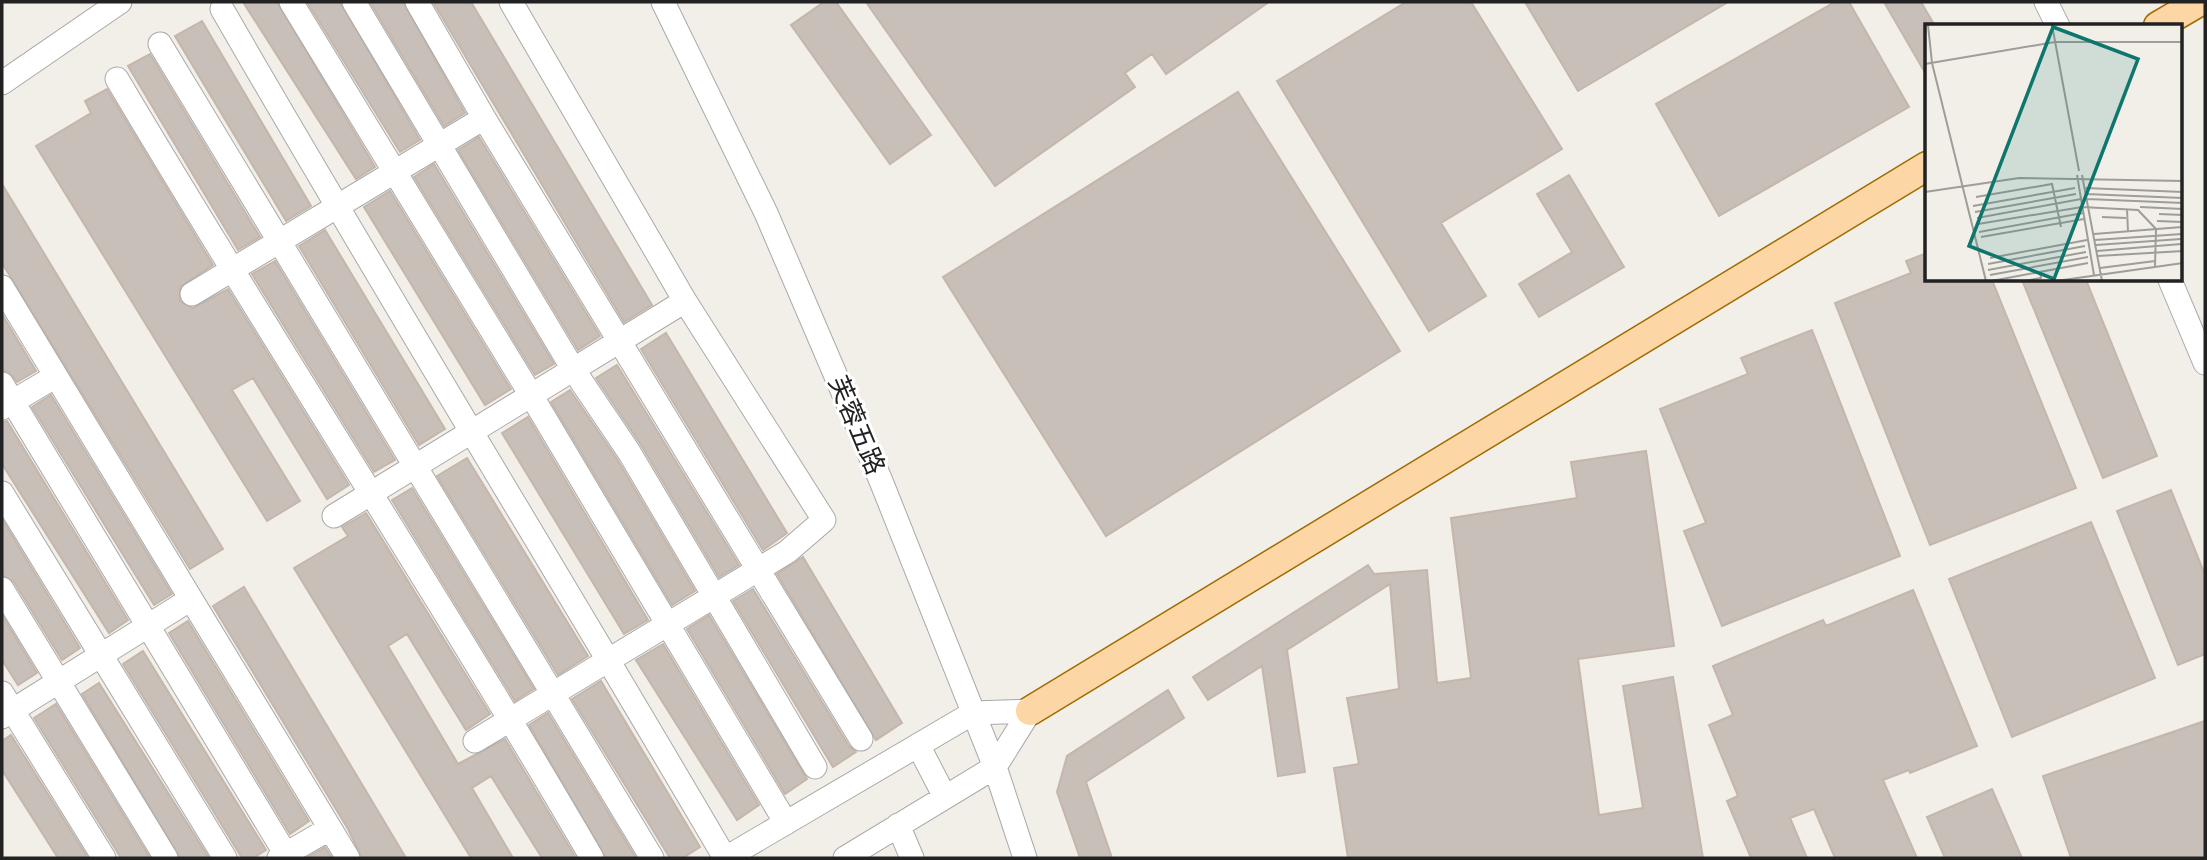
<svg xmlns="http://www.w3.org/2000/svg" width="2207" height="860" font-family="'Exo 2','Noto Sans SC',sans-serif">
<rect width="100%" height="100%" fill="#f2efe9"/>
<!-- building -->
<path fill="#c7bfb8" stroke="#c4b6ab" stroke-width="2" d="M243 2H277L375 167 356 179Z
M307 2H340L420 140 400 152Z
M370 2H403L465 113 444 126Z
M433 2H471L652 305 624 322Z
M824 2H836L931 135 890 164 791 25Z
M866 2H1269L1166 74 1152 54 1125 73 1135 87 995 186Z
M1406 2H1471L1562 149 1441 223 1486 296 1429 331 1277 81Z
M1525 2H1728L1578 91Z
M1835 2H1849L1909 107 1719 216 1656 104Z
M1884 2H1921L1935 26H1927V76Z
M202 21 311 206 286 221 175 36Z
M150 54 260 237 238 250 128 66Z
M107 89 213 265 180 287V301L193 308 228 289 349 485 327 499 253 378 232 390 300 501 267 521 36 146 91 113 85 101Z
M1238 92 1400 351 1106 536 943 277Z
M479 137 600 336 578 350 458 150Z
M434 164 554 364 535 375 414 177Z
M1569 175 1624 267 1539 317 1519 284 1572 252 1537 194Z
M2 184 223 549 190 569 2 263Z
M390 191 511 389 485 405 364 207Z
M325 230 445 429 419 445 299 246Z
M1927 253V280H1992L2076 488 1930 545 1835 303 1911 273 1906 261Z
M275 261 395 460 374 472 252 274Z
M2022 280H2086L2157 456 2103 478Z
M2 314 36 371 17 382 9 372 2 370Z
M1812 330 1900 556 1722 626 1684 531 1706 523 1660 409 1748 374 1741 358Z
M666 333 787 533 763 550 641 349Z
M617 365 739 565 719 577 641 445 596 378Z
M570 390 617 459 695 591 672 605 551 402Z
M51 395 172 594 154 605 32 407Z
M528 417 648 620 624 634 502 433Z
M7 421 128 620 109 633 2 464V422Z
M1646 451 1674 646 1578 659 1599 815 1643 808 1623 686 1673 677 1703 858H1348L1334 768 1359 764 1347 698 1399 689 1390 584 1287 650 1305 772 1278 776 1262 666 1208 700 1193 677 1368 565 1374 574 1427 570 1437 683 1471 678 1451 518 1577 498 1571 462Z
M467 458 588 656 558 675 437 476Z
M412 488 534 689 515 701 392 500Z
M2171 490 2205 575V654L2178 665 2117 511Z
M366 513 490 714 466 730 407 634 388 646 458 764 505 739 576 858H542L491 776 472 788 513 858H471L294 568 348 536 342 527Z
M2 519 80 648 62 660 14 582 2 575Z
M2091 522 2155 678 2012 737 1949 579Z
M803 557 902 723 876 740 777 574Z
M244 587 406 858H362L348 829 213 606Z
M753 589 849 746 856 752 833 767 733 601Z
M1913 590 1977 746 1910 773 1909 770 1883 780 1917 858H1835L1814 809 1790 818 1807 858H1751L1727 801 1738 796 1709 725 1733 715 1713 666 1823 620 1826 626Z
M2 615 37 673 18 685 2 660Z
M709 615 807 779 785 794 687 629Z
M188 621 309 821 290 834 169 633Z
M663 644 759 805 737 820 636 660Z
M143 651 266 850 253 858H242L123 664Z
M601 681 700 847 683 858H670L572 699Z
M99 683 209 858H180L82 694Z
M1168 690 1184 718 1086 782 1112 858H1080L1057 792 1067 756Z
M56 704 150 858H121L34 718Z
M548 713 636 858H606L529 725Z
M2205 721V858H2071L2043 776Z
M11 735 88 858H58L2 770V741Z
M1992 789 2022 858H1945L1927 817Z
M325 847 332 858H306Z"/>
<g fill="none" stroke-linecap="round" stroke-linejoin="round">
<defs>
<path id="minor" d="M291 2 531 395 786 823
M354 2 573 369 629 452 815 767
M417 2 484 118 861 739
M663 2 766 213 881 481 995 767 1025 858
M2046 2 2058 26
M222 9C386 294 559 574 725 858
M160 44 652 858
M117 79C272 341 439 595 592 858
M2 83 120 2
M2170 280 2205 363
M2 287 348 858
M192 294 484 118
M2 384 288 858
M2 408 56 376
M2 493 225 858
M334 516 685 301
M2 589 166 858
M2 693 104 858
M2 717 191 599
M475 741 787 552 824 520 685 301 511 2
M918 745 945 797
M898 825 912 858
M279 858 329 829
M726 858 973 713 1030 711
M845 858 995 767 1030 711"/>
<path id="major" d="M2158 26 2199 2
M1030 711 1927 166"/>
</defs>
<!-- minor casing -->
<use href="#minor" stroke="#a9a9a9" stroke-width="25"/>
<!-- major casing -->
<use href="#major" stroke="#a06b00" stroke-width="31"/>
<!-- minor -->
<use href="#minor" stroke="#fff" stroke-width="23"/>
<!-- major -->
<use href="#major" stroke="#fcd6a4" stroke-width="28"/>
</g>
<g text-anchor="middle" stroke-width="6" stroke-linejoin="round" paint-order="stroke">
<!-- street labels -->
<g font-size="26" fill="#222" stroke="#fff">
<text transform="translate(857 425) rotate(67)" y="9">芙蓉五路</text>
</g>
</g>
<!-- overview -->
<g transform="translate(1925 24)">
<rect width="257" height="257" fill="#f2efe9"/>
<path fill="none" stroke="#9f9d99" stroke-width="2" d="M3 1 7 39 61 257M127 1 154 147M0 40 130 18H258M152 151 169 251M157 151 177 257M160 164 258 168M0 168 94 154 258 157M161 170 258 174M51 173 127 160 136 203M162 175 258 179M48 182 150 164M215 183 258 185M202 185 203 208M50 188 151 170M234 190 258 191M177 193 201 194M52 194 156 175M232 197 258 198M53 200 157 183 213 186 231 205 230 242M54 208 158 189M169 210 257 203M56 213 159 195M170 216 257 210M171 221 256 215M172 227 256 220M173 232 258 227M65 234 162 216M63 240 160 222M175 244 230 237M63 246 161 228M65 251 163 233M66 257 163 239M99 257 116 254 115 247M131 257 258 239"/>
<path fill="#0f766e" fill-opacity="0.15" stroke="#0f766e" stroke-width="3.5" d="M128 3 213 35 129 255 44 222Z"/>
<rect width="257" height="257" fill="none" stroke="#222" stroke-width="3.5"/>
</g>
<!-- border -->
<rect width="2207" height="860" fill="none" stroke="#222222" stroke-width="7"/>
</svg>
